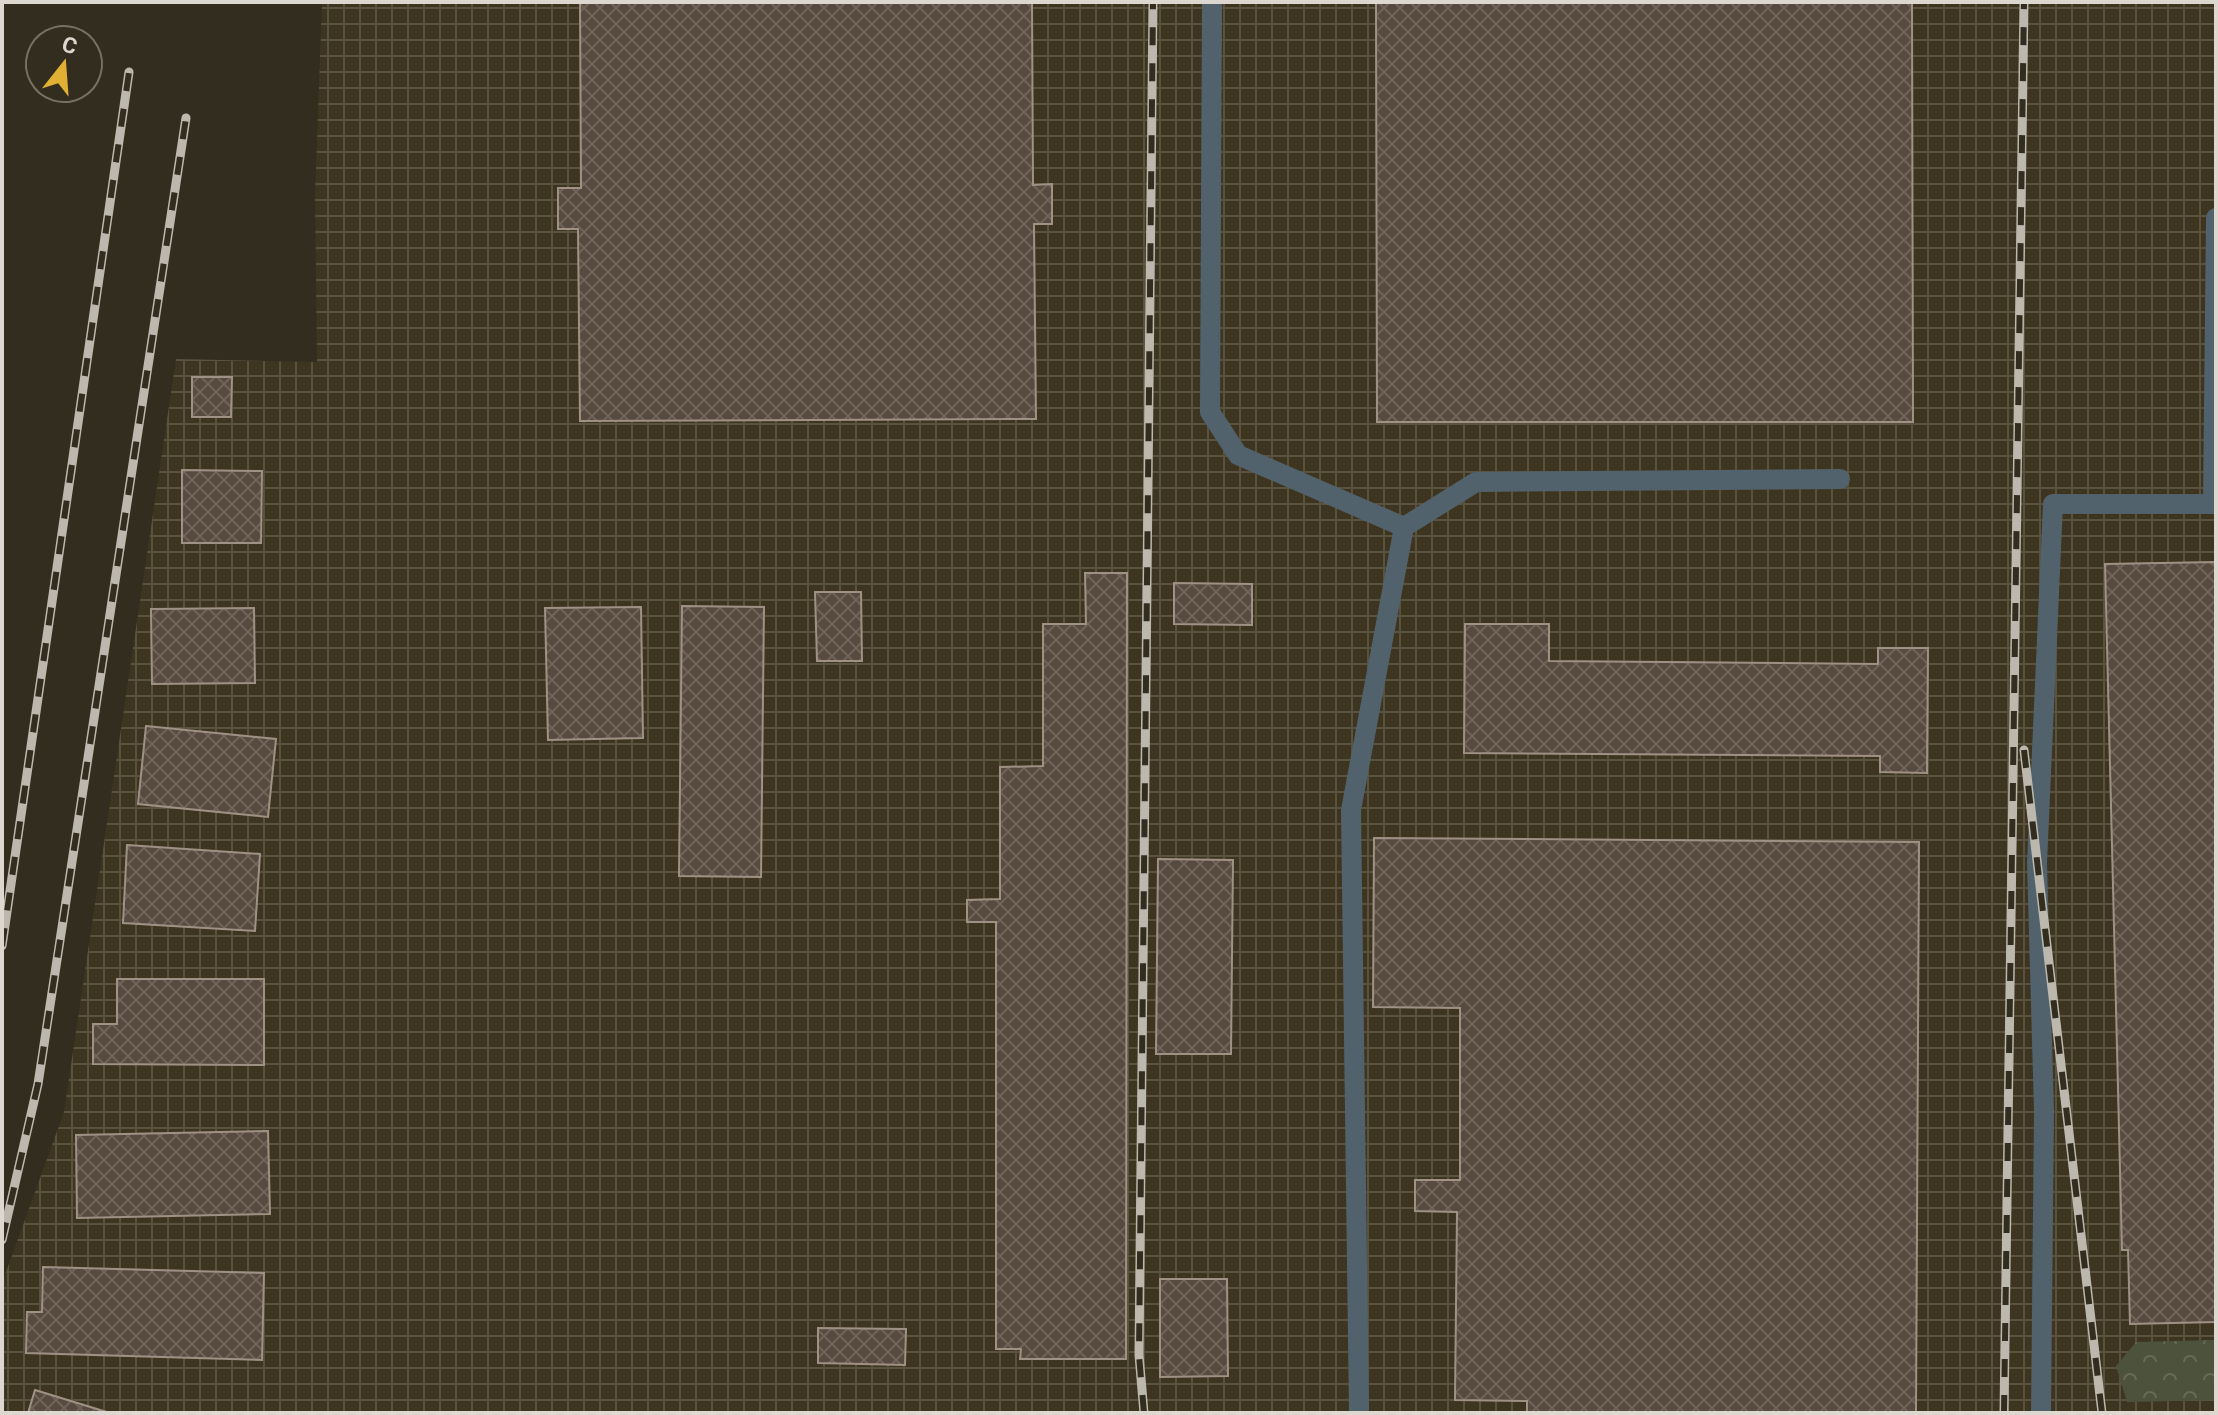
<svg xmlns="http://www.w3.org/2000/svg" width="2218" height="1415" font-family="Roboto,sans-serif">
<defs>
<pattern id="industrial-grid" width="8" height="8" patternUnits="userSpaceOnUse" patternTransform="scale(2)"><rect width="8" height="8" fill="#3e3520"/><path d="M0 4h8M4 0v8" fill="none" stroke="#59523f"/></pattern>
<pattern id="forest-crowns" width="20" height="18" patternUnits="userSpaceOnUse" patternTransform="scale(2)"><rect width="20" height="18" fill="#4d523c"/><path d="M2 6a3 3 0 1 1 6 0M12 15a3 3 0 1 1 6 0" fill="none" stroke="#666a57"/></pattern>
<pattern id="building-cross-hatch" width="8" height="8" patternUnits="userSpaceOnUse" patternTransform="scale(2)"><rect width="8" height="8" fill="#574a3f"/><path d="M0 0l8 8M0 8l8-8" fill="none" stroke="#6f635a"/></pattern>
</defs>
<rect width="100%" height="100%" fill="#332d1f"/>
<!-- industrial -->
<path fill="url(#industrial-grid)" d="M322 2H2216V1413H2V1283L64 1112 176 359 317 362 315 195Z"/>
<!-- forest -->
<path fill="url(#forest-crowns)" d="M2216 1340V1400L2127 1402 2116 1366 2136 1342Z"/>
<!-- building -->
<path fill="url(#building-cross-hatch)" stroke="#a09185" stroke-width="2" d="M580 2H1032L1033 185 1052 184V224H1034L1036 419 580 421 578 229H558V188H581Z
M1376 2H1912L1913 422H1377Z
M192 377H232L231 417H192Z
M182 470 262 471 261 543H182Z
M2216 562V1322L2130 1324 2128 1250H2122L2105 564Z
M1085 573H1127L1126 1359H1020L1021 1349H996V922H967V900L1000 899V767L1043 766V624H1086Z
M1174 583 1252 584V625L1174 624Z
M815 592H861L862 661H817Z
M682 606 764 607 761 877 679 876Z
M641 607 643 738 548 740 545 608Z
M254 608 255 683 152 684 151 609Z
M1465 624H1549V661L1878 664V648H1928L1927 773 1880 772V756L1464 753Z
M146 726 276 739 268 817 138 804Z
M1374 838 1919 842 1916 1413H1527V1401L1455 1400 1457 1212 1415 1211V1180H1460V1008L1373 1007Z
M127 845 260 854 255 931 123 923Z
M1158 859 1233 860 1231 1054H1156Z
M117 979H264V1065L93 1064V1024H117Z
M268 1131 270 1214 77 1218 76 1135Z
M43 1267 264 1273 262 1360 26 1353 27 1312H42Z
M1160 1279H1227L1228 1376 1160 1377Z
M818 1328 906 1329 905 1365 818 1363Z
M35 1390 110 1413H28Z"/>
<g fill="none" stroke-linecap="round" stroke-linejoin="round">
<!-- lane -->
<path stroke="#52626c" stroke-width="20" d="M1212 2 1210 412 1238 455 1404 527
M1359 1413 1351 810 1404 527 1476 482 1840 479
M2041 1413 2044 1111 2037 863 2053 504H2213L2216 218"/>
<defs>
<path id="rail" d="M2024 750 2102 1413
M2 946 129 72
M2 1240 38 1084 186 118
M1144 1413 1139 1355 1153 2
M2004 1413 2024 2"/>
</defs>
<!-- rail casing -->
<use href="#rail" stroke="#bcb8ae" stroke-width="9"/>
<!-- rail -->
<use href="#rail" stroke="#332d1f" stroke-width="6" stroke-dasharray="18" stroke-linecap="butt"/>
</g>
<!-- border -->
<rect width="2218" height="1415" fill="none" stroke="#dcd8cf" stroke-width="8"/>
<!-- north arrow -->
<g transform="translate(64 64) rotate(17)"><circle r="38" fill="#332d1f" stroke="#777165" stroke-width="2"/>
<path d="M0-6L14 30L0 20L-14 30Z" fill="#dfb034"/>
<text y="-12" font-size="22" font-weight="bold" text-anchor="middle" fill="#dcd8cf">С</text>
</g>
</svg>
